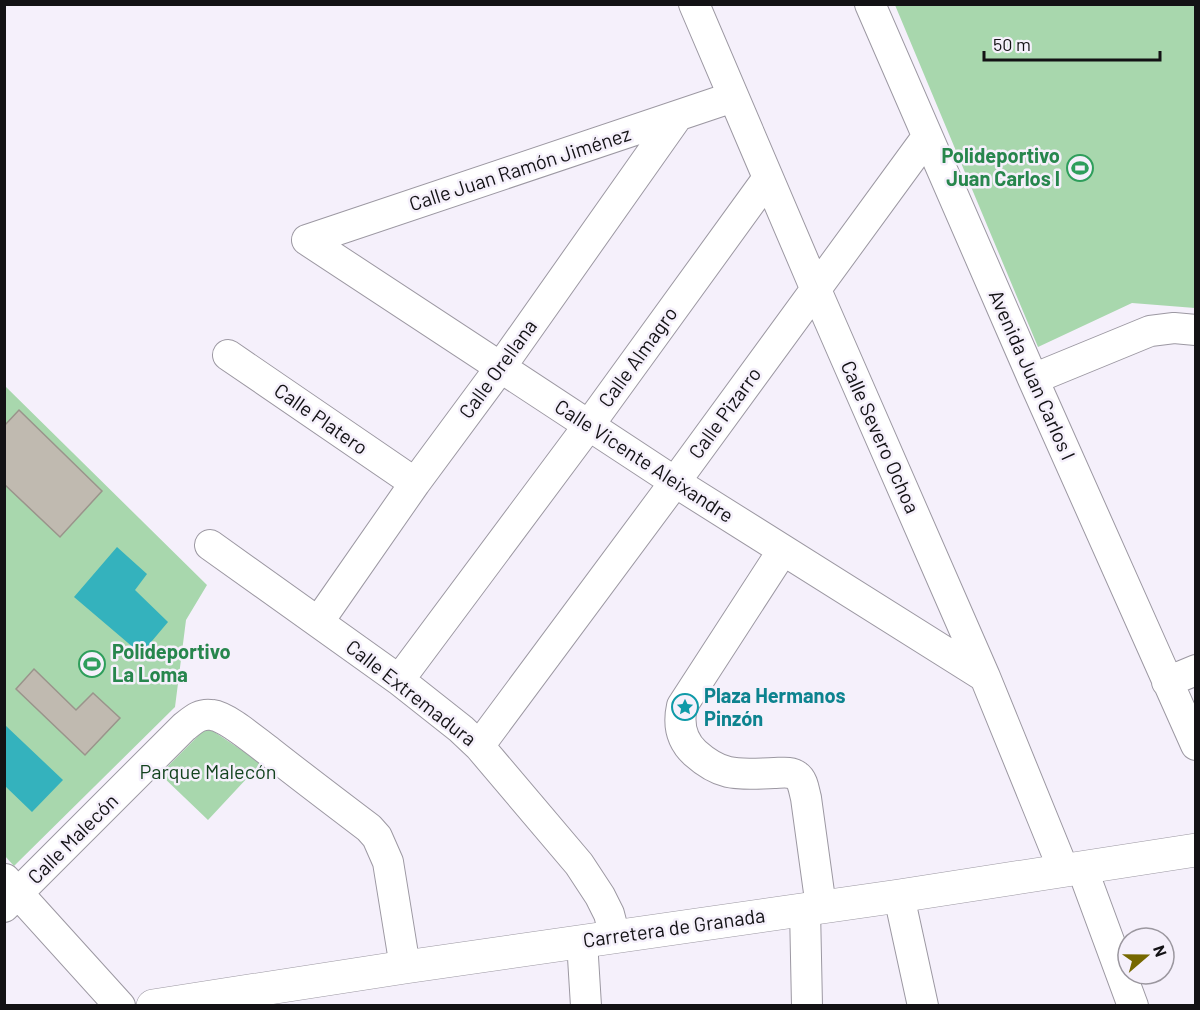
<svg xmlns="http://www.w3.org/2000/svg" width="1200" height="1010" font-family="Barlow,sans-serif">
<rect width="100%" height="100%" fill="#f5f0fb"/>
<!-- green -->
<path fill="#a8d7ad" d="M895 5H1195L1194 33H1196L1195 308 1132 303 1038 347Z
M5 386 207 585 186 620 175 707 14 866 5 856Z
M207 727 261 763 208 820 160 774Z"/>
<!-- water -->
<path fill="#34b2bd" d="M117 547 147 574 135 590 168 622 141 654 74 597Z
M5 725 63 780 32 812 5 786Z"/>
<!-- building -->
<path fill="#c0bab0" stroke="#9a948b" stroke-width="1.5" d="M19 410 102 491 60 537 4 484V426Z
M34 669 76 710 93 693 120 718 85 755 16 689Z"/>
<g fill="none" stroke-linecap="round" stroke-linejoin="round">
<defs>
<path id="minor" d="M694 4 816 290 985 677 1064 871
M870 4 1033 379 1196 745
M307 240 675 482 985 677
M307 240 733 97
M228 355 415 483
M1033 379 1150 331 1174 328 1196 330
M210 545 399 680 461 729 479 746 579 864 600 896 609 914 615 937
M783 550 682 706C678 724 681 740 695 753 723 778 739 774 774 773 781 773 791 771 797 776 803 780 804 791 806 798L821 907
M319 621 415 483 500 368 677 117
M399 680 589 425 768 178
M1167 682 1196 670
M479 746 675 482 927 137
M1082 868 1133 1006
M5 879 120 1006
M899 896 923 1006
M4 907 184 727C193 720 200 713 212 715 228 717 256 742 270 752 303 778 336 803 369 828L377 837 388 862 405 967
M805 909 807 1006
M582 941 586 1006"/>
<path id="major" d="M153 1006 405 967 899 896 1196 850"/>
</defs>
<!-- minor casing -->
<use href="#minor" stroke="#9c98a2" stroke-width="32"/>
<!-- major casing -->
<use href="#major" stroke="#9c98a2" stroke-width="34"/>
<!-- minor -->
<use href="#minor" stroke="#fff" stroke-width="30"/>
<!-- major -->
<use href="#major" stroke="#fff" stroke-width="33"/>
</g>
<!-- icons -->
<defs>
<symbol id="stadium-ring" viewBox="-11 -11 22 22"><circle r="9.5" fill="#f5f0fb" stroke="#2e9e5b" stroke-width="1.5"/><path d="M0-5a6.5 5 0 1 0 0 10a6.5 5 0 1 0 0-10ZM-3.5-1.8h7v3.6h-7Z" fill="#2e9e5b"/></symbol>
<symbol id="sight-ring" viewBox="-11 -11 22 22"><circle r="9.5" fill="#f5f0fb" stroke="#0f9aa8" stroke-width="1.5"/><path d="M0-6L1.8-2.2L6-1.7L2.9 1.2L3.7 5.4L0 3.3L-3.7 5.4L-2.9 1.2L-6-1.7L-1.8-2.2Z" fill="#0f9aa8"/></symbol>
</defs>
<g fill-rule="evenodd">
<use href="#stadium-ring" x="1065" y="153" width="30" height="30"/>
<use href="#stadium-ring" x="77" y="649" width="30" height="30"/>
<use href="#sight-ring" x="670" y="692" width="30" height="30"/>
</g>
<g text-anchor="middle" stroke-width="5" stroke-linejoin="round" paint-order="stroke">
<!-- leisure labels -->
<g font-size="20" font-weight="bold" fill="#27864d" stroke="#f5f0fb" text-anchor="end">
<text x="1060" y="163">Polideportivo<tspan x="1060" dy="23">Juan Carlos I</tspan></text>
<text x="112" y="659" text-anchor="start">Polideportivo<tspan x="112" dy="23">La Loma</tspan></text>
</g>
<!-- street labels -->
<g font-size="20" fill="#131215" stroke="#f5f0fb">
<text transform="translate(520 169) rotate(-18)" y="7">Calle Juan Ramón Jiménez</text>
<text transform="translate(638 357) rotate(-54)" y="7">Calle Almagro</text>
<text transform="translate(498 369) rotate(-54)" y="7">Calle Orellana</text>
<text transform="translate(1032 375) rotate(66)" y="7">Avenida Juan Carlos I</text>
<text transform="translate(725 413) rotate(-54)" y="7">Calle Pizarro</text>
<text transform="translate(321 419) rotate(35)" y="7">Calle Platero</text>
<text transform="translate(880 437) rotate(66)" y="7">Calle Severo Ochoa</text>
<text transform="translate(644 461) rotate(33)" y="7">Calle Vicente Aleixandre</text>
<text transform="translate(411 693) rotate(38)" y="7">Calle Extremadura</text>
<text transform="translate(73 839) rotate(-45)" y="7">Calle Malecón</text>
<text transform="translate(674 928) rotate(-8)" y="7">Carretera de Granada</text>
</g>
<!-- culture labels -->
<g font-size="20" font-weight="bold" fill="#0d838f" stroke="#f5f0fb" text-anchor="start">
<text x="704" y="703">Plaza Hermanos<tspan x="704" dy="23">Pinzón</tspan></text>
</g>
<!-- park labels -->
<g font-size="20" fill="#13431e" stroke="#f5f0fb">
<text x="208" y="779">Parque Malecón</text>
</g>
</g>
<!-- border -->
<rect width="1200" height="1010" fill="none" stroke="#131215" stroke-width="12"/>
<!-- north arrow -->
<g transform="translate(1146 956) rotate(70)"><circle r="28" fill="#f5f0fb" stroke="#9b979f" stroke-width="1.5"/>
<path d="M0-4.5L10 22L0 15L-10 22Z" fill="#766800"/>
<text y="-9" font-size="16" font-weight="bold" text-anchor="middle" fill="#131215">N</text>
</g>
<!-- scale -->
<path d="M984 51v9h176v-9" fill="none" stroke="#131215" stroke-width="3"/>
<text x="993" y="51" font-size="18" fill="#131215" stroke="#f5f0fb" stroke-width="4.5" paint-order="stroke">50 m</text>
</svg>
